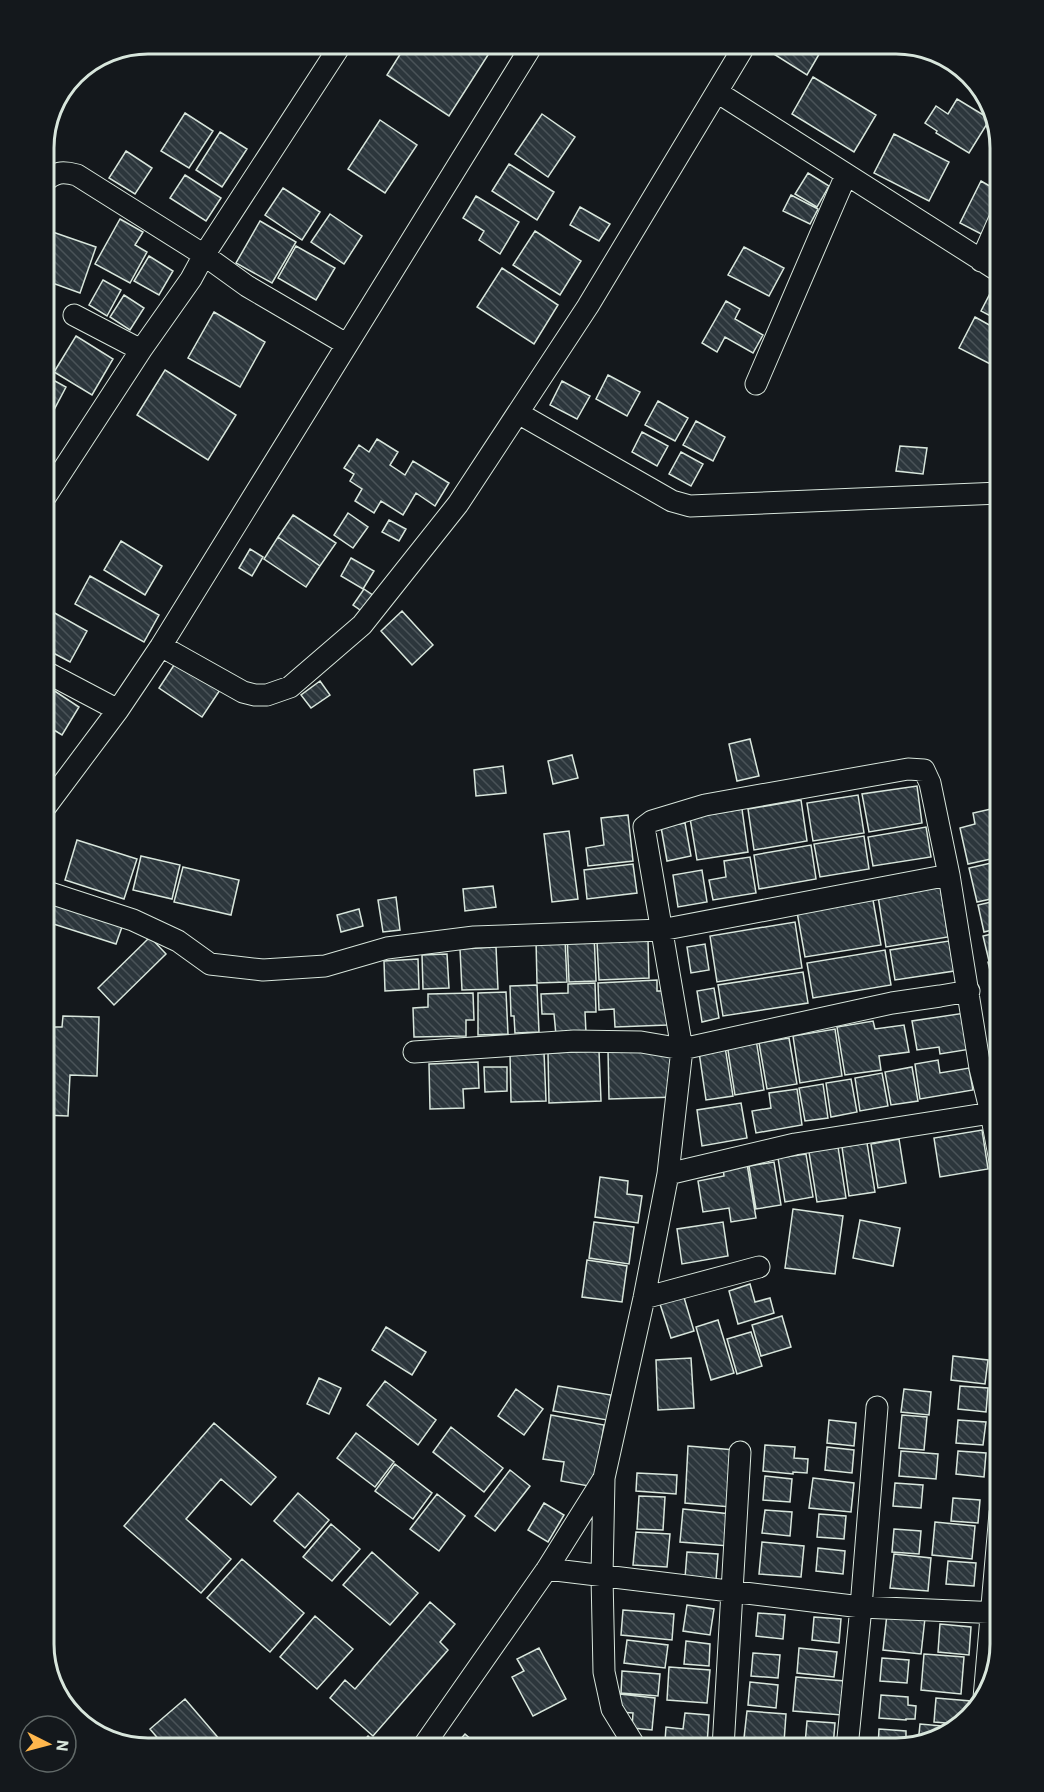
<svg xmlns="http://www.w3.org/2000/svg" width="1044" height="1792" font-family="'IBM Plex Sans',sans-serif">
<defs>
<pattern id="building-back-hatch" width="6" height="6" patternUnits="userSpaceOnUse" patternTransform="scale(1.5)"><rect width="6" height="6" fill="#2c363c"/><path d="M-1 5l2 2M0 0l6 6M5-1l2 2" fill="none" stroke="#4a5358"/></pattern>
</defs>
<rect width="100%" height="100%" fill="#14181c"/>
<!-- building -->
<path fill="url(#building-back-hatch)" stroke="#d8e6dc" stroke-width="1.5" d="M825 44 807 75 769 51 773 45Z
M404 48H477L488 55 449 116 387 75Z
M813 77 876 115 854 152 792 114Z
M957 99 990 119 969 153 936 133 937 131 925 123 936 106 948 114Z
M185 113 213 131 189 168 161 151Z
M542 114 575 137 548 177 515 154Z
M380 120 417 145 385 193 348 169Z
M220 132 247 149 222 187 196 170Z
M894 134 949 162 929 201 874 173Z
M126 151 152 168 135 194 109 178Z
M509 164 554 192 537 220 492 191Z
M808 173 829 186 817 207 795 194Z
M185 175 221 198 206 221 170 198Z
M981 181 1000 192V205L985 236 960 223Z
M283 188 320 212 302 240 265 215Z
M791 195 818 209 810 224 783 211Z
M476 196 519 222 500 254 479 240 484 231 463 218Z
M580 207 610 224 599 241 570 225Z
M330 214 362 236 344 264 311 242Z
M120 219 143 232 135 245 147 252 130 283 95 264Z
M260 221 296 242 272 283 236 263Z
M44 229 96 247 80 293 44 280Z
M535 231 581 261 560 295 513 265Z
M296 246 335 268 316 300 278 278Z
M744 247 784 268 769 296 728 275Z
M149 256 173 271 159 295 134 281Z
M502 268 558 305 534 344 477 307Z
M103 280 121 290 107 316 89 305Z
M996 282 1000 284V321L981 311Z
M124 295 144 308 130 330 110 317Z
M726 301 740 309 735 319 763 335 753 353 725 337 717 352 702 343Z
M214 312 265 342 240 387 188 358Z
M975 317 1000 331V369L959 348Z
M76 336 113 359 92 395 54 372Z
M165 370 236 415 208 460 137 415Z
M44 375 66 387 46 425 44 424Z
M608 375 640 392 627 416 596 399Z
M562 381 590 396 577 419 550 405Z
M658 401 688 418 675 441 645 425Z
M696 421 725 437 713 461 683 445Z
M642 432 668 446 657 466 632 452Z
M377 439 398 452 390 465 405 475 413 461 449 483 435 506 416 493 403 515 381 501 374 513 355 501 362 489 350 481 354 474 344 468 359 445 369 452Z
M900 446 927 448 923 474 896 471Z
M681 452 703 464 691 486 669 474Z
M348 513 368 527 353 548 334 535Z
M293 515 336 543 320 566 278 537Z
M389 520 406 529 399 541 382 532Z
M278 537 320 566 306 587 264 559Z
M121 541 162 566 145 595 104 570Z
M250 549 263 557 252 576 239 568Z
M351 558 374 571 363 589 341 576Z
M90 576 159 615 144 642 75 604Z
M364 589 377 598 366 614 353 605Z
M44 607 87 631 70 662 44 648Z
M402 611 433 645 412 665 381 631Z
M176 662 220 690 202 717 159 688Z
M320 681 330 695 311 708 301 695Z
M44 684 79 707 62 735 44 724Z
M750 739 759 776 737 781 729 744Z
M572 755 578 778 553 784 548 761Z
M503 766 506 793 476 796 474 770Z
M917 786 922 823 869 832 862 794Z
M858 795 864 833 813 841 807 803Z
M801 800 807 841 754 850 748 809Z
M1000 807V857L968 864 960 828 975 824 973 813Z
M742 809 748 852 697 860 690 818Z
M628 815 633 861 588 866 586 848 604 845 601 818Z
M685 823 691 856 667 861 661 827Z
M926 827 931 857 873 866 868 837Z
M569 831 578 899 552 902 544 834Z
M864 836 869 869 820 877 814 844Z
M77 840 137 859 124 899 65 880Z
M811 845 816 879 759 889 754 855Z
M141 856 180 865 172 899 133 890Z
M750 857 756 893 713 900 709 880 726 877 724 861Z
M1000 861V897L977 902 969 868Z
M633 864 637 893 587 899 584 870Z
M183 867 239 880 231 915 174 902Z
M702 870 707 902 678 907 673 875Z
M940 885 948 937 886 947 878 896Z
M493 886 496 907 465 911 463 889Z
M396 897 400 930 383 932 378 900Z
M44 900 123 924 116 944 44 921Z
M873 900 881 945 805 957 797 912Z
M1000 900V928L984 932 978 905Z
M359 909 363 926 341 932 337 915Z
M795 922 802 968 717 982 710 936Z
M1000 932V958L989 961 983 936Z
M594 933 596 981 569 982 567 934Z
M150 937 166 954 114 1005 98 988Z
M565 939 567 982 537 983 536 940Z
M648 940 649 978 599 980 597 942Z
M949 941 954 971 895 980 890 950Z
M705 944 709 970 691 973 687 947Z
M496 947 498 989 462 990 460 949Z
M885 950 891 985 813 998 807 963Z
M447 954 449 988 423 989 422 955Z
M418 959 419 989 385 991 384 961Z
M1000 960V985L994 987 988 962Z
M803 972 808 1003 723 1016 718 985Z
M657 980V991H666L667 1025 615 1027 614 1009 599 1010 598 983Z
M595 983 596 1012H585L586 1033 556 1035 554 1014H542L541 994 568 993V984Z
M537 985 539 1032 515 1033 514 1016H511L510 986Z
M714 988 719 1018 702 1022 697 991Z
M506 992 508 1034 478 1035V993Z
M473 993 474 1020H466V1036L414 1037 413 1008 428 1007V994Z
M965 1013 971 1049 940 1054 939 1047 917 1050 912 1021Z
M63 1016 99 1017 97 1076 70 1075 68 1116 44 1115V1027H62Z
M873 1021 875 1029 904 1025 909 1052 879 1056 881 1070 845 1075 837 1027Z
M835 1029 842 1076 800 1083 793 1036Z
M789 1038 797 1084 767 1089 759 1043Z
M756 1039 764 1090 735 1095 727 1044Z
M725 1047 733 1096 706 1100 699 1052Z
M675 1048 676 1097 609 1099 608 1050Z
M599 1051 601 1101 549 1103 548 1053Z
M544 1052 546 1101 511 1102 510 1053Z
M938 1060 940 1073 969 1068 973 1090 920 1099 915 1064Z
M478 1062 479 1088 463 1089 464 1108 430 1109 429 1064Z
M484 1067H507V1091L485 1092Z
M912 1067 918 1101 891 1105 885 1072Z
M882 1073 888 1106 860 1111 855 1078Z
M851 1079 857 1112 831 1117 826 1083Z
M823 1084 828 1118 805 1121 799 1088Z
M797 1089 802 1125 756 1133 752 1111 771 1108 769 1093Z
M741 1103 747 1138 702 1146 697 1110Z
M982 1130 988 1169 940 1177 934 1138Z
M899 1139 906 1183 878 1188 871 1144Z
M867 1143 875 1192 849 1196 842 1147Z
M838 1147 846 1198 817 1202 809 1152Z
M806 1154 813 1197 785 1202 778 1158Z
M774 1162 781 1205 756 1209 749 1166Z
M747 1164 756 1218 731 1222 729 1208 703 1212 698 1181 724 1176 723 1169Z
M600 1177 628 1181 627 1194 642 1196 638 1223 595 1217Z
M793 1209 843 1216 835 1274 785 1268Z
M860 1220 900 1228 893 1266 853 1258Z
M594 1222 634 1227 629 1264 589 1258Z
M723 1222 728 1256 682 1264 677 1229Z
M587 1260 627 1266 622 1302 582 1297Z
M750 1284 755 1302 770 1298 774 1313 738 1324 729 1291Z
M683 1294 694 1331 671 1338 659 1301Z
M782 1316 791 1347 761 1356 752 1325Z
M718 1320 734 1373 711 1380 696 1327Z
M386 1327 426 1352 412 1375 372 1350Z
M751 1332 762 1366 737 1374 727 1339Z
M953 1356 988 1360 985 1384 951 1380Z
M691 1358 694 1408 658 1410 656 1360Z
M319 1378 341 1388 329 1414 307 1404Z
M385 1381 436 1420 418 1445 367 1405Z
M558 1386 611 1395 607 1420 553 1411Z
M960 1386 988 1388 986 1412 958 1409Z
M516 1389 543 1409 524 1435 498 1416Z
M904 1389 931 1392 929 1415 901 1412Z
M551 1415 604 1425 594 1487 561 1481 564 1462 543 1459Z
M902 1415 927 1417 924 1450 899 1448Z
M829 1420 856 1423 854 1446 827 1443Z
M958 1420 986 1422 983 1445 956 1443Z
M214 1423 276 1477 251 1505 221 1479 186 1519 231 1559 201 1593 124 1526Z
M451 1427 503 1468 484 1492 433 1452Z
M356 1433 394 1462 375 1487 337 1458Z
M765 1445 795 1447 794 1458 808 1459 807 1473 793 1472V1474L763 1471Z
M688 1446 735 1450 731 1507 685 1503Z
M827 1447 854 1450 852 1473 825 1470Z
M901 1451 938 1454 936 1479 899 1476Z
M958 1451 986 1453 984 1477 956 1474Z
M395 1464 432 1493 413 1519 375 1491Z
M510 1470 530 1486 495 1531 475 1516Z
M637 1473 677 1475 676 1494 636 1491Z
M765 1476 792 1479 790 1502 763 1500Z
M813 1478 854 1483 851 1512 809 1508Z
M895 1483 923 1485 921 1508 893 1506Z
M298 1493 329 1520 305 1548 274 1521Z
M437 1494 465 1516 439 1551 410 1529Z
M639 1496 665 1497 663 1530 637 1529Z
M953 1498 980 1500 978 1523 951 1521Z
M544 1503 564 1515 548 1542 528 1530Z
M683 1509 731 1514 729 1546 680 1542Z
M765 1510 792 1512 790 1536 762 1533Z
M819 1514 846 1516 844 1539 817 1537Z
M935 1522 975 1526 972 1559 932 1555Z
M331 1524 360 1549 332 1581 303 1557Z
M894 1529 921 1531 919 1554 892 1552Z
M636 1532 670 1534 667 1567 633 1565Z
M762 1542 804 1546 801 1577 759 1574Z
M818 1548 845 1551 843 1574 816 1571Z
M372 1552 418 1593 390 1625 343 1585Z
M687 1552 718 1554 716 1580 685 1578Z
M894 1554 931 1558 928 1591 890 1588Z
M242 1559 304 1613 270 1652 207 1598Z
M948 1561 976 1563 974 1586 946 1584Z
M430 1602 455 1624 440 1642 448 1650 373 1736 330 1698 345 1680 355 1689Z
M687 1605 714 1609 710 1635 683 1631Z
M623 1610 674 1614 672 1640 621 1635Z
M758 1613 785 1615 783 1639 756 1636Z
M887 1614 925 1618 921 1654 883 1650Z
M315 1616 353 1649 317 1689 280 1657Z
M814 1617 841 1619 839 1643 812 1640Z
M940 1624 971 1627 969 1655 938 1652Z
M627 1640 668 1645 665 1668 624 1663Z
M686 1641 710 1644 709 1666 684 1664Z
M539 1648 566 1699 533 1716 512 1677 524 1671 517 1659Z
M799 1648 837 1652 834 1677 797 1673Z
M753 1653 780 1655 778 1678 751 1676Z
M924 1654 964 1657 961 1694 921 1690Z
M882 1658 909 1660 907 1683 880 1681Z
M669 1667 710 1670 707 1703 667 1700Z
M622 1671 660 1674 658 1696 621 1693Z
M796 1677 845 1681 842 1715 793 1711Z
M750 1682 778 1685 776 1708 748 1705Z
M620 1694 655 1698 652 1730 632 1728 633 1713 619 1712Z
M881 1695 908 1697V1705L916 1706 915 1719H906V1720L879 1718Z
M936 1698 971 1701 970 1713 958 1724 934 1722Z
M185 1699 227 1748H166L150 1729Z
M747 1711 786 1714 784 1742 744 1738Z
M685 1713 709 1715 707 1745 665 1741 666 1727 683 1729Z
M807 1721 835 1723 833 1747 805 1744Z
M920 1724 954 1727 942 1738 918 1744Z
M879 1729 906 1731V1737L914 1738 913 1745 896 1748H878Z
M465 1734 481 1748H453Z
M368 1736 380 1748H357Z"/>
<g fill="none" stroke-linecap="round" stroke-linejoin="round">
<defs>
<path id="street" d="M717 92 1000 272
M44 182C55 172 62 171 77 175L204 255 338 49
M981 261 1000 218
M74 315 141 350
M756 384 846 175
M518 413 672 501 690 506 1000 493
M44 499 141 350 191 279 204 255 247 286 346 344
M161 646 243 692 255 695H267L290 687 362 625 458 504 588 306 745 45
M44 671 118 710
M44 809 118 710 161 646 531 47
M44 891 133 920 178 941 210 964 263 970 325 966 387 948 474 937 661 930 949 875
M414 1052 574 1041 641 1042 682 1049 892 1003 940 996 969 991
M991 1113 1000 1161
M644 1298 759 1267
M604 1479 602 1576 604 1672 612 1709 636 1748
M547 1569 861 1607 1000 1613
M984 1698 1000 1513
M422 1748 547 1569 604 1478 644 1298 668 1174 682 1049 644 827 652 821 705 805 908 769 924 770 930 783 949 875 980 1068 991 1113 795 1144 668 1174
M723 1748 740 1452
M847 1748 861 1607 877 1407"/>
</defs>
<!-- street casing -->
<use href="#street" stroke="#d8e6dc" stroke-width="23"/>
<!-- street -->
<use href="#street" stroke="#14181c" stroke-width="21"/>
</g>
<!-- crop -->
<path d="M0 0H1044V1792H0ZM148 54H896A94 94 0 0 1 990 148V1644A94 94 0 0 1 896 1738H148A94 94 0 0 1 54 1644V148A94 94 0 0 1 148 54Z" fill="#14181c" fill-rule="evenodd"/>
<path fill="none" stroke="#d8e6dc" stroke-width="3" d="M148 54H896A94 94 0 0 1 990 148V1644A94 94 0 0 1 896 1738H148A94 94 0 0 1 54 1644V148A94 94 0 0 1 148 54Z"/>
<!-- north arrow -->
<g transform="translate(48 1744) rotate(96)"><circle r="28" fill="#14181c" stroke="#626a69" stroke-width="1.5"/>
<path d="M0-4.5L10 22L0 15L-10 22Z" fill="#ffb74d"/>
<text y="-9" font-size="16" font-weight="bold" text-anchor="middle" fill="#d8e6dc">N</text>
</g>
</svg>
